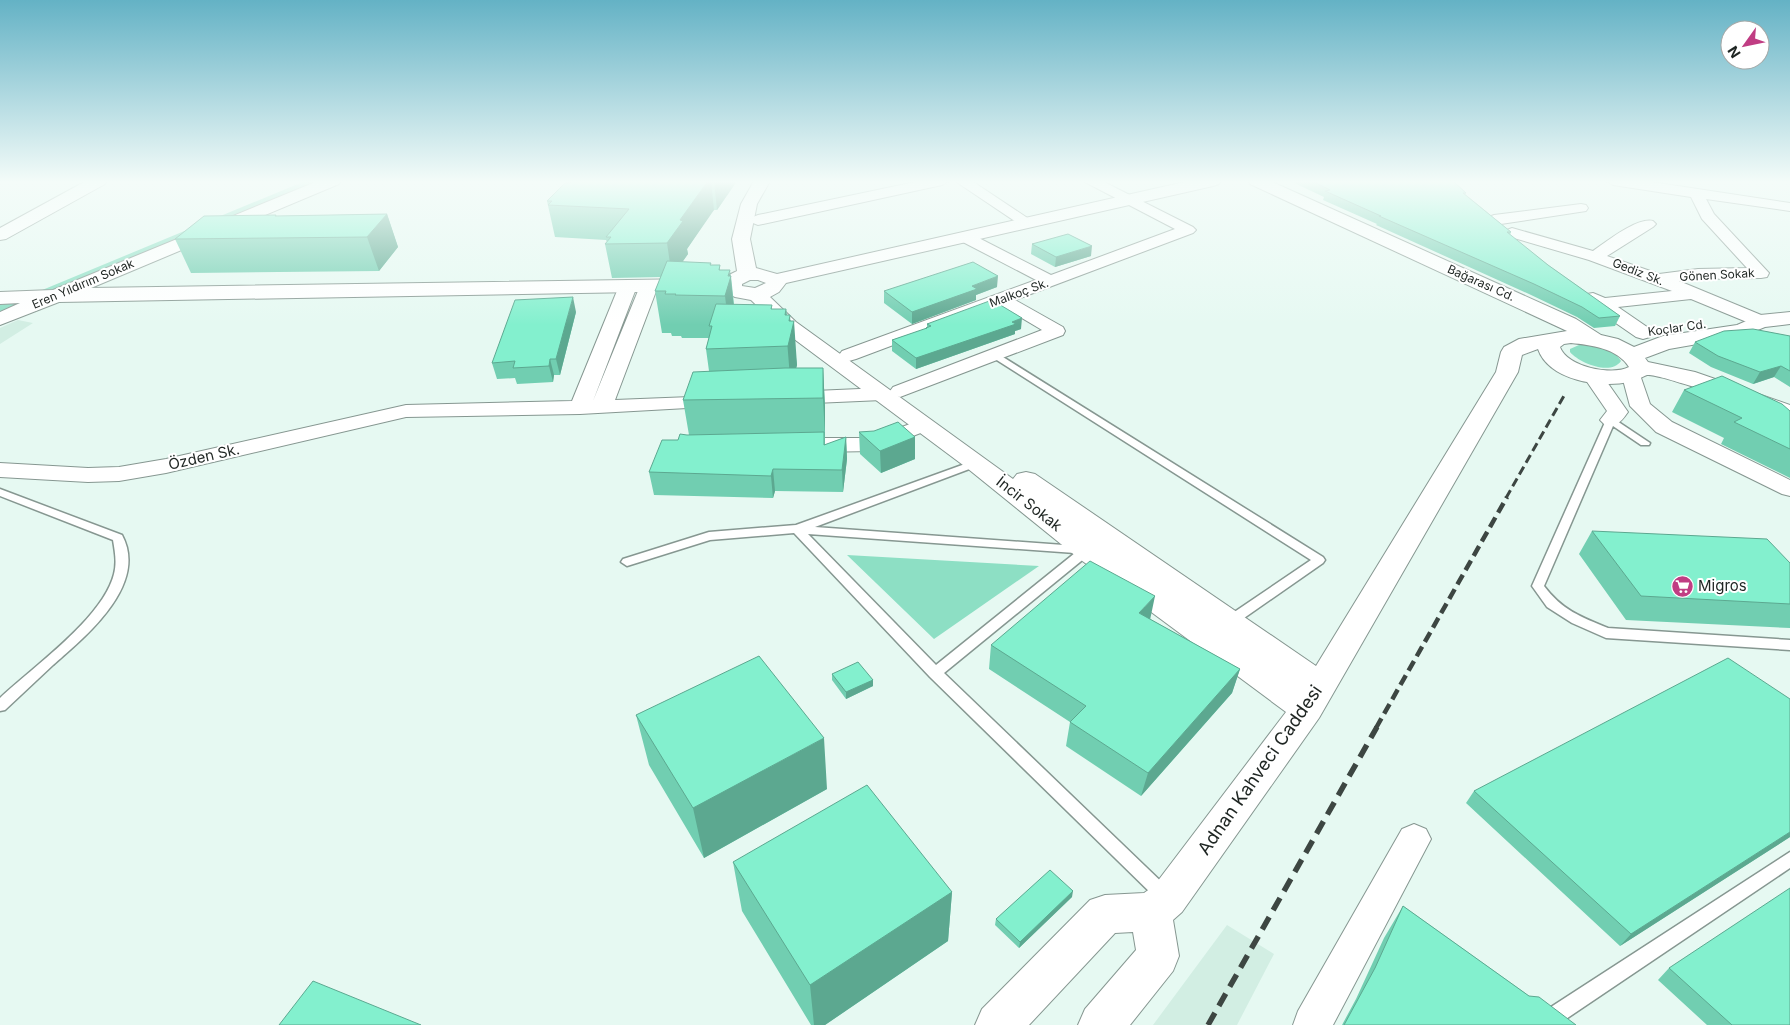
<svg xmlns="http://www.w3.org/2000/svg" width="1790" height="1025" font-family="Inter,sans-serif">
<rect width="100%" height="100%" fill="#e6f9f2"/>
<!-- built -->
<path fill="#d2eee3" d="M18 320 33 323 0 344V328Z
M1227 925 1274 954 1237 1025H1153Z"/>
<!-- green -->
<path fill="#8ddfc4" d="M305 181H333L0 319V298H23Z
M1579 345C1593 345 1614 348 1621 361 1611 376 1579 363 1570 352V349Z
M847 555 1039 566 934 639Z"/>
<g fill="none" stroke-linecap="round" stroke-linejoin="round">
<defs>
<path id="lane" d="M995 352 1323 557 1325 560 1323 563 1234 625H1224L1223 622 1224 619 1311 560 992 357V353Z
M1611 417 1650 443 1649 445H1641L1613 426 1544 586C1562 610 1581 617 1608 628L1790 640V650L1606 638 1572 623 1547 607 1532 586 1606 420Z
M976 460 981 463 980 465 815 527 1091 547 1093 550 1091 553 944 673 1171 891 1173 896 1171 901 1165 904 1159 901 930 677 794 533 710 540 627 566 621 562 623 559 709 532 796 525ZM808 534 1075 553 936 665Z
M0 489 122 535C149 585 85 637 53 665 37 680 21 695 5 710L0 711V698C33 667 103 618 114 574 117 563 115 552 113 540L0 496Z
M1790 852V868L1557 1025H1532L1534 1018Z"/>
<path id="street" d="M920 181H949L942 185 758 225 753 223 750 220 753 217 758 215Z
M955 181H972L1035 223 1032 226H1022Z
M1083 181H1102L1193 227 1196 230 1193 233 1015 300 1063 327 1065 331 1063 335 900 397 892 394 889 398 882 400 792 404 785 402 782 398 785 394 792 392 882 388 890 391 893 387 1042 330 1000 305 856 359 849 361 842 359 839 355 842 351 1036 280 959 240 957 237 959 234H971L1051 275 1175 229Z
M1606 181H1645L1790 203V211L1706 199 1714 214 1769 273 1767 277 1761 278 1698 279 1679 281 1766 317 1769 321 1766 325 1760 326 1754 325 1691 299 1618 307 1650 329 1652 333 1650 337 1643 339 1636 337 1594 308 1584 298 1587 294 1593 293 1605 298 1672 291 1589 260 1507 236 1504 233 1507 230 1512 228 1593 251C1606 242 1637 217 1653 221L1656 224 1653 227 1607 256 1659 274 1698 269 1747 268 1702 219 1691 197 1613 185Z
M1581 204 1586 205 1588 208 1586 211 1494 225 1489 223 1486 220 1489 217 1494 215Z
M628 281 634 282 637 286 593 401 640 286 643 282H655L658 286 615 400 716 396 723 398 726 402 723 406 580 414 406 417 166 473 119 481 88 482 0 477V463L88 468 119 467 166 459 406 405 572 401 619 286 622 282Z
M1593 370 1600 372 1628 412C1621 422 1616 428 1604 424L1600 420 1607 411 1583 376 1586 372Z
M1632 370 1639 372 1650 404 1672 422 1790 480V496L1782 494 1656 432 1630 406 1622 376 1625 372Z
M924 419 931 421 935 425 931 429 874 451 814 452 806 450 803 445 806 440 814 438H871Z
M1414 824 1426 829 1431 839 1333 1025H1293L1298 1011 1402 829Z"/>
<path id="secondary" d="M86 181H107L105 184 6 239 0 240V228Z
M318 181H341L339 184 91 288 696 279 703 281 706 285 703 289 696 291 59 302 0 325V312L20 303 0 304V292L53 290Z
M754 181H770L757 204 750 239 756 268 777 274 1189 181H1221L1219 184 1213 186 786 283 779 292 770 297 796 322 1013 479 1017 474 1026 472 1035 474 1316 666 1496 372 1501 352 1504 347 1519 339 1567 331 1250 184 1248 181H1270L1576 319 1601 335 1618 339 1634 347 1663 336 1737 325 1760 315 1790 312V324L1765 327 1743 336 1669 349 1645 358 1648 362 1695 372 1790 405V420C1753 411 1718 393 1681 383 1675 381 1652 374 1647 375 1642 377 1636 381 1629 382 1601 388 1549 381 1538 349L1522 355 1518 372 1319 718 1182 912 1173 920 1179 956 1173 971 1130 1025H1078L1085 1009 1136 950 1133 932 1115 933 1029 1025H975L982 1009 1090 900 1105 895 1144 893 1154 886 1286 712 1077 557 967 468 782 330 751 300 735 297 725 292 722 288V281L725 277 737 271 732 239 741 204ZM750 280H758L766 283 755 288 742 286V284ZM1571 343C1591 345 1617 348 1629 367 1612 376 1567 367 1560 347L1564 344Z"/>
</defs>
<!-- lane casing -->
<use href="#lane" stroke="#869791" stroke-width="3"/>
<!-- street casing -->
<use href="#street" stroke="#869791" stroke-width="2"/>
<!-- secondary casing -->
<use href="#secondary" stroke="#869791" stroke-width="2"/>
<!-- lane -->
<use href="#lane" fill="#fff" fill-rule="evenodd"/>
<!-- street -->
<use href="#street" fill="#fff" fill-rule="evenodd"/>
<!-- secondary -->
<use href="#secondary" fill="#fff" fill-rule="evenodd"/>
<!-- rail-far2 -->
<path stroke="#3d4642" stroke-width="3" stroke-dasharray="9 4.5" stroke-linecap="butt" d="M1506 498 1565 394"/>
<!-- rail-far1 -->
<path stroke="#3d4642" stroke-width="4.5" stroke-dasharray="11 5.5" stroke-linecap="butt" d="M1376 728 1507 497"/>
<!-- rail -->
<path stroke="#3d4642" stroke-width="5.5" stroke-dasharray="14 8" stroke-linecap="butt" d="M1208 1025 1377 727"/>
</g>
<!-- wall -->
<path fill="#71ceb1" d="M571 181H737L717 210H714L711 213 687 249 688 254 682 262 711 265H720V270L731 276 734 304 772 305V309H786L787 315 791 321 797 365 796 368H823L825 407V445L846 437 847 459 843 492 775 491 773 498 654 495 649 472 678 440 689 435 683 400 709 371 706 349 709 338H682L681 336H672L671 333H662L655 291 661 277 612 278 605 244 607 242 606 240 555 237 547 201Z
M1290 181H1453L1466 193 1465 194 1511 232 1510 235 1548 265 1620 316 1615 326 1594 328 1577 317 1529 294 1376 225 1377 224 1323 200 1324 197Z
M387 214 398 247 379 271 191 273 175 239 276 215 277 216Z
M1032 244 1091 256 1055 267 1031 254Z
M997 287 976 295V300L912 324 884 303V291Z
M576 312 560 375H554L553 382 517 384 515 378 497 379 492 363Z
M927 324 1021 329 1015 331V334L916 369 892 351V340L926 329V328L927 327Z
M1790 336V387L1774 377 1753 384 1711 367 1689 353 1695 342Z
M1684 390 1790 411V478L1721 444 1724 438 1672 412Z
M859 432 915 437V459L881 473 860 454Z
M1592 531 1790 563V628L1626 620 1579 554Z
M1150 619 1240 669 1232 693 1141 796 1066 746 1070 722 989 669 991 645Z
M832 674 873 680V686L846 699 832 680Z
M1790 699V837L1620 946 1466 803 1474 791Z
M636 715 827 789 704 858 649 765Z
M733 862 952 892 948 941 825 1025H811L742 911Z
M1072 897 1019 948 995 925 996 919Z
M1403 906 1529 996 1576 1025H1342L1356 999 1384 938Z
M1669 968 1790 1025H1707L1658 980Z"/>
<!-- shaded-wall -->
<path fill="#5ca890" d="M708 181H711L714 210 687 249 688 254 672 277 667 243 680 220Z
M714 181H737L717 210Z
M387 214 398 247 379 271 367 237Z
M1092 246 1091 256 1055 267 1056 257Z
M730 270 735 318 730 338 725 296Z
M998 276 997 287 976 295V300L912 324V312L972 286Z
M573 297 576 312 560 375 556 359Z
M786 309 789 343V321L790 315 791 331 794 321 797 365 791 390 785 315Z
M1022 318 1021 329 1015 331V334L916 369V358Z
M550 359 554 375 553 382 549 366Z
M1781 366 1774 377 1753 384 1760 372Z
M823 368 825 407V437L823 398Z
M846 437 847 459 843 492 842 470Z
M915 437V459L881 473 880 451Z
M773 469 775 491 773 498 771 476Z
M1155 596 1150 620 1139 613Z
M1240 669 1232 693 1141 796 1148 773Z
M873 680V686L846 699V692Z
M824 738 827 789 704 858 693 808Z
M1790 832V837L1620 946 1631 934Z
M1073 891 1072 897 1019 948 1020 942Z
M952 892 948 941 825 1025H814L810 985Z"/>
<!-- building -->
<path fill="#83f0ce" stroke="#5ca890" d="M571 181H708L680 220 683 221 667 243 605 244 611 237H606L629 209 548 205 552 201H547L565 183H570Z
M1312 181H1453L1466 193H1463L1511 232H1507L1548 265 1620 316 1599 318 1582 307 1534 284 1379 216H1381L1325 191 1330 190Z
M387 214 367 237 175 239 204 216 276 215 275 216Z
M1068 234 1092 246 1056 257 1032 244Z
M667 261 711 263 710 265H720L719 270H730L728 276H731L725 296 675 295 676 294H665L666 291H655Z
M973 262 998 276 972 286 977 289 912 312 884 291Z
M573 297 556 359H550L549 366 513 368 515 361 492 363 515 300Z
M992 300 1022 318 1012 322 1016 324 916 358 892 340 927 328H926L931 326 927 324Z
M716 304 772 305 771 309H786L785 315H790L789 321H794L788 346 706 349 712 326H709Z
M1753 329 1790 336V371L1781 366 1760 372 1718 356 1695 342 1724 331Z
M785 368H823V398L683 400 693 372Z
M1722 376 1782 404 1790 411V449L1734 422 1742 418 1684 390Z
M898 422 915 437 880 451 859 432 874 431Z
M824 432V445L846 437 842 470 773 469 771 476 649 472 662 440H678L680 434 687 435Z
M1592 531 1767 539 1790 563V604L1641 596Z
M1090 561 1155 596 1139 613 1240 669 1148 773 1070 722 1086 706 991 645Z
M759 656 824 738 693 808 636 715Z
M1728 658 1790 699V832L1631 934 1474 791Z
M858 662 873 680 846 692 832 674Z
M867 785 952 892 810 985 733 862Z
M1050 870 1073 891 1020 942 996 919Z
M1790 888V1025H1732L1669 968Z
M1403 906 1529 996 1539 997 1576 1025H1344L1375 968Z
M313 981 421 1025H279Z"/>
<!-- sky -->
<linearGradient id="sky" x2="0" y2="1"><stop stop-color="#64b2c5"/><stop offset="0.56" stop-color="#f4fcf9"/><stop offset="1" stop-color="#f4fcf9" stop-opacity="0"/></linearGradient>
<rect width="1790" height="325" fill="url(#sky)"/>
<!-- icons -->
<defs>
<symbol id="supermarket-disc" viewBox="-11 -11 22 22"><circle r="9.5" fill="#c03d83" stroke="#fff"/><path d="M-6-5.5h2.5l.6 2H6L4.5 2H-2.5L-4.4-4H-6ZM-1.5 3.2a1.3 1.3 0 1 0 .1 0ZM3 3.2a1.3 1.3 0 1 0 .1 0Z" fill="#fff"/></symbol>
</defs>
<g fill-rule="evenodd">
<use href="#supermarket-disc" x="1670" y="574" width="25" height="25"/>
</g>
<g text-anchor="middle" stroke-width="4" stroke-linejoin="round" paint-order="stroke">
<!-- far-street labels -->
<g font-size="12" fill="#1e2522" stroke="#fff">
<text transform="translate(1638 272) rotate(21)" y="4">Gediz Sk.</text>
<text transform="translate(1717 275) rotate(-3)" y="4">Gönen Sokak</text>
<text transform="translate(1481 283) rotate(24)" y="4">Bağarası Cd.</text>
<text transform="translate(83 284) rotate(-23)" y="4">Eren Yıldırım Sokak</text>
<text transform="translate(1019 293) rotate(-20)" y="4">Malkoç Sk.</text>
<text transform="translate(1677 328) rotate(-8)" y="4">Koçlar Cd.</text>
</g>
<!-- street labels -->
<g font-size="15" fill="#1e2522" stroke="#fff">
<text transform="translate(204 457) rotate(-13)" y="5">Özden Sk.</text>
<text transform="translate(1029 504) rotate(38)" y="5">İncir Sokak</text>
</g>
<!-- poi labels -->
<g font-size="15" fill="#1e2522" stroke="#fff" text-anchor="start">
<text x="1698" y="591">Migros</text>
</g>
<!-- near-street labels -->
<g font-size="18" fill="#1e2522" stroke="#fff">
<text transform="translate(1260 770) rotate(-55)" y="6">Adnan Kahveci Caddesi</text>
</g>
</g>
<!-- north arrow -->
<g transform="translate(1745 45) rotate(237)"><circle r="24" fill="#ffffff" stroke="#a5a8a7"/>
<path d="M0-4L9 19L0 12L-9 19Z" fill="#c03d83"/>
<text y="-8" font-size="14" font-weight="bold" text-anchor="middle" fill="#1e2522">N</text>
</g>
</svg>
